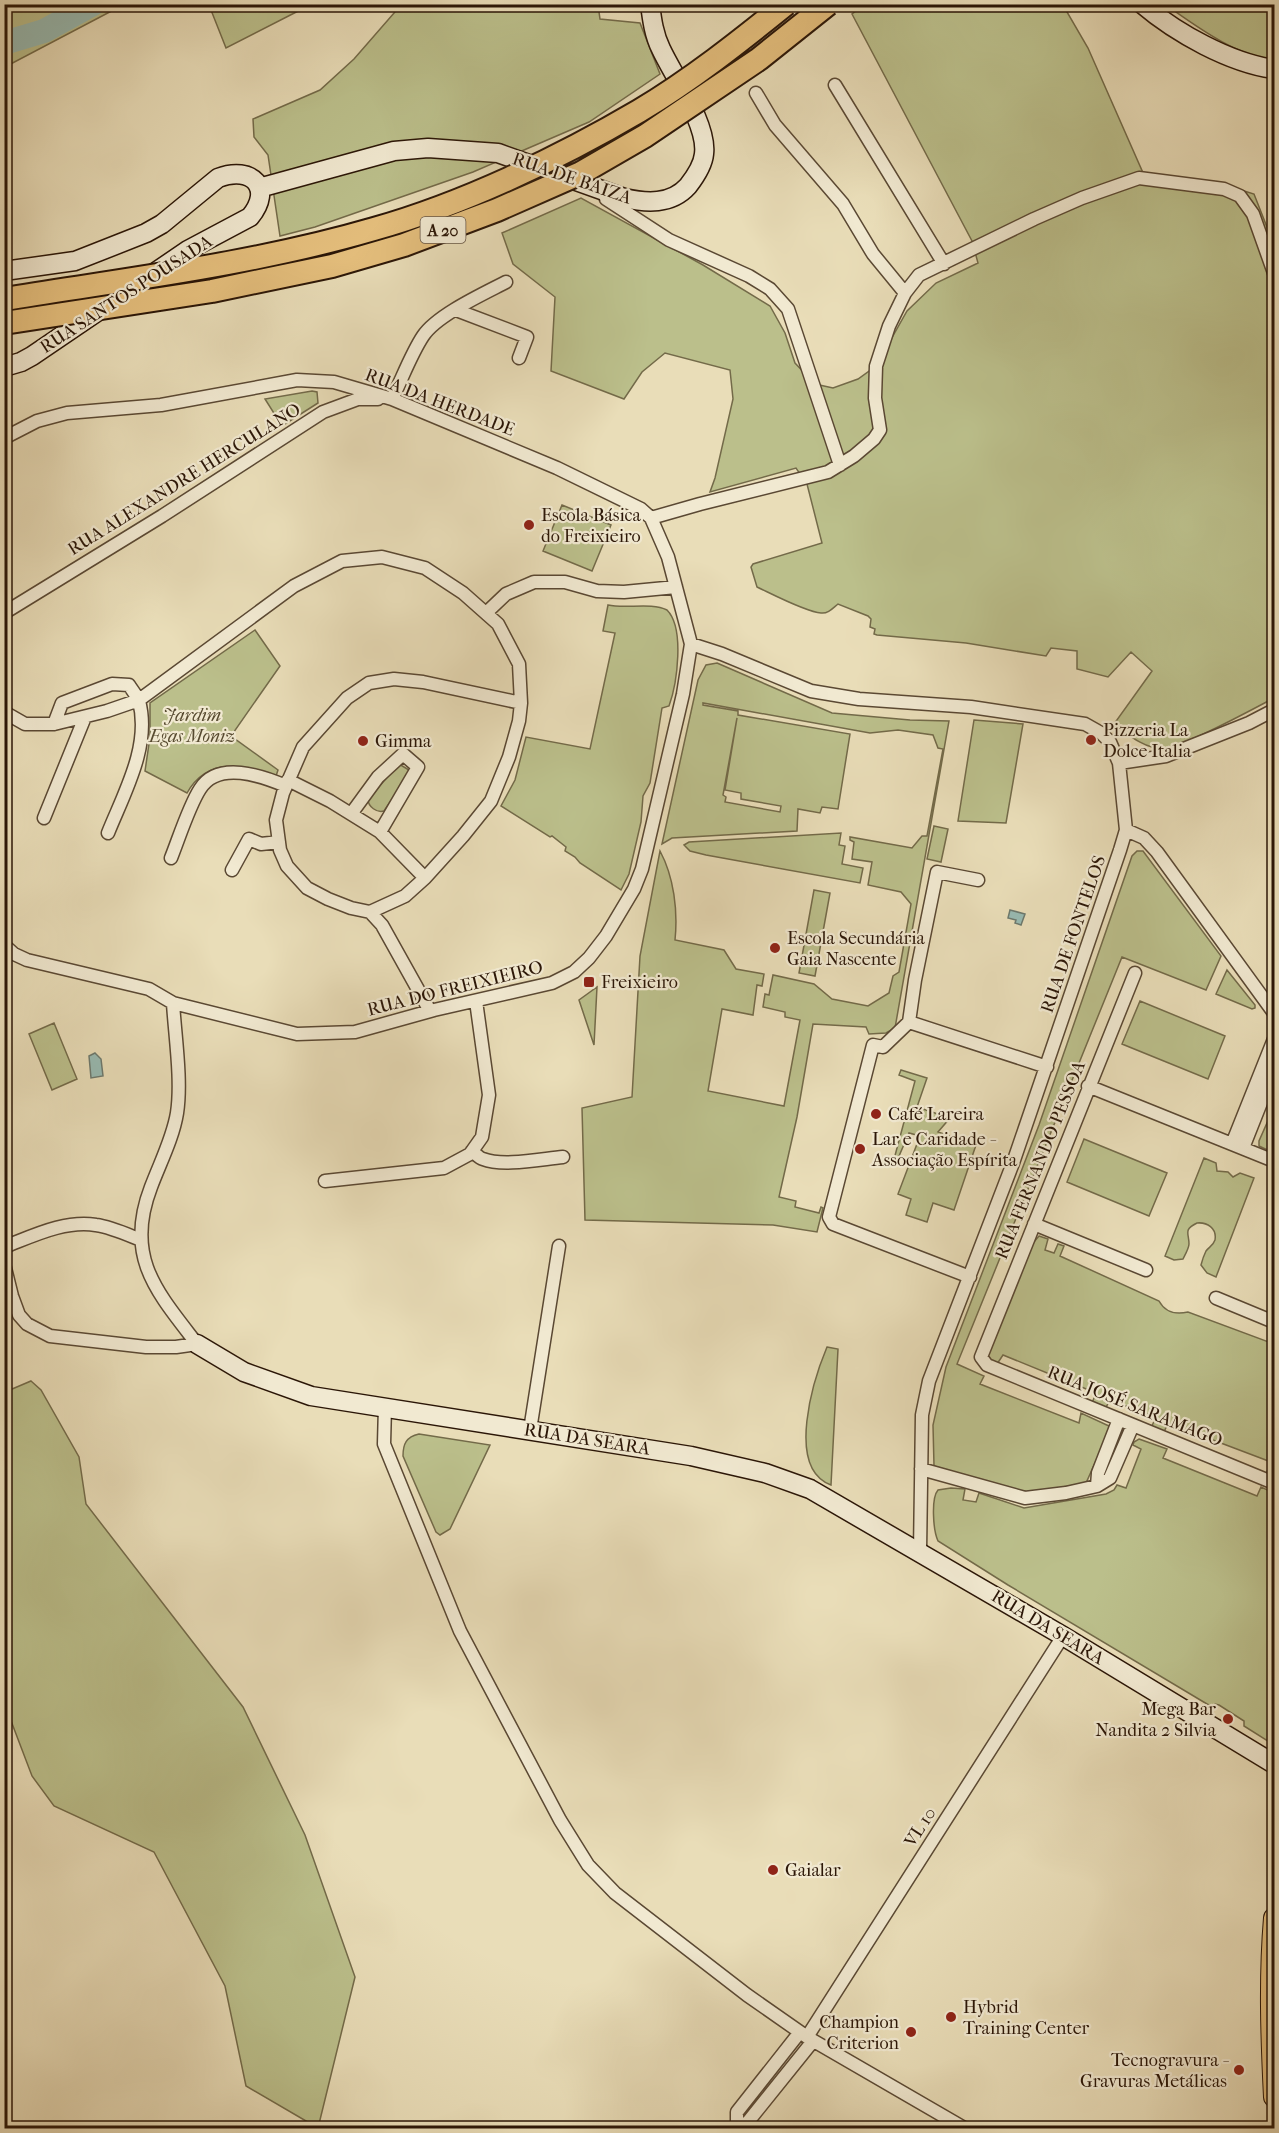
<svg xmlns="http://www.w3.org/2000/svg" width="1279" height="2133" font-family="'IM FELL French Canon',serif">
<rect width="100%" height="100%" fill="#e9ddb8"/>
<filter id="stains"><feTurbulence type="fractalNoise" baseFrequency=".00333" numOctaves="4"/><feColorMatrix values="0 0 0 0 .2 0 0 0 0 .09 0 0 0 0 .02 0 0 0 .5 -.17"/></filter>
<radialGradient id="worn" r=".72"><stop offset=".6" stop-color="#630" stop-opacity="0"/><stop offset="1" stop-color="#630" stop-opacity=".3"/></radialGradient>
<!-- green -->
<path fill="#bbbf8b" stroke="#736a49" stroke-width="1.5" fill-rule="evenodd" d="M5 4H123V5L5 67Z
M865 4 1063 5 1088 48 1144 175 1241 190 1254 194 1274 245V698C1255 708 1180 749 1163 749 1143 748 1129 735 1114 724L1152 671 1131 652 1108 677 1077 669V651L1051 648 1046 656 966 643 877 635 874 634 875 629 870 627 871 619 868 616 838 604C833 608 828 614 821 613 806 612 772 594 757 587L751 567 753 564 822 543 807 484 796 468 710 492 715 478 733 399 730 370 665 353 642 372 624 399 551 371 555 297 513 264 502 233 581 198 703 265 770 306 785 333 795 363 815 384 833 388 858 379 876 366 907 311 936 283 978 263 972 241 852 14Z
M209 5H310L226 48Z
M401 5H598L600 19 640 23 660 74 589 122 473 172 315 227 280 236 268 155 254 137 253 119 320 90 354 59Z
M1166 5H1274V59C1237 57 1196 26 1166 5Z
M312 391 317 392 318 403 282 426 265 399Z
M562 505 611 525 592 571 543 551Z
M608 605C626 609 651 602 667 610 685 628 677 684 669 706L662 708 650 783 643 796 641 822 629 874 621 890 580 863 575 857 565 851 566 847 552 836 550 837 501 806 515 780 526 737 590 749 615 633 603 631Z
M255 630 280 666 231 736 278 770 276 776C243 765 208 756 187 793L145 771 150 737V703Z
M717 663 832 713 910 720 949 721 895 1028 886 1033 869 1034 866 1027 813 1024 797 1117 779 1197 796 1201 795 1207 819 1213 821 1207 823 1208 817 1232 773 1225 585 1220 582 1108 632 1097 640 956 660 851C674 877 678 911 675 940L724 950 736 969 764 974 762 986 757 985 753 1015 722 1009 708 1091 784 1106 800 1020 785 1017V1012L763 1007 765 994 769 995 773 975 814 984 832 999 868 1006 889 993 893 976 899 972 911 904 901 892 868 885 872 862 852 859 854 842 850 840V837L912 848 922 836H927L943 749 938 748 933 735 898 730 870 733 703 703V705L738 711V715L850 734 838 809 822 807 820 813 798 809 797 831 672 838 662 844 698 680 706 665ZM737 718 725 790 741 793V799L781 806 780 812 725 802 726 797 723 795Z
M974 720 1023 724 1006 823 958 821Z
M399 764 409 770V774L384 811C377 813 368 807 368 799Z
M934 826 948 829 941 862 927 859Z
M841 833 839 845 845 846 842 864 863 868 860 883 706 855 690 851 684 845 689 842Z
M1137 851H1143L1221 956 1206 990 1122 957 957 1364 984 1376 980 1384 1079 1423 1081 1413 1109 1426 1108 1434 1086 1483 1024 1494 934 1466 933 1425 946 1367 1039 1125 1132 856Z
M814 890 830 893 815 976 799 973Z
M1227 970 1255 1005V1008L1252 1009 1216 994Z
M597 987 594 1045 579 1000Z
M1140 1001 1225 1036 1208 1079 1122 1044Z
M54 1023 77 1079 52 1090 29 1034Z
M901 1070 927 1078 917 1107 950 1118 938 1132 976 1145 954 1210 933 1203 927 1222 906 1215 911 1199 898 1194 920 1136 909 1133 896 1163H893L915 1081 899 1075Z
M1274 1107V1153L1259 1146V1141Z
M1084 1139 1167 1173 1149 1216 1067 1182Z
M1204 1158 1216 1163 1217 1171 1228 1172 1233 1177 1240 1173 1254 1178 1216 1277 1207 1273 1201 1265C1202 1261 1204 1255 1206 1251 1209 1247 1213 1246 1215 1240 1217 1228 1207 1222 1197 1223 1183 1230 1189 1233 1189 1244 1189 1248 1185 1255 1183 1259L1174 1260 1165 1256Z
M1039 1236 1048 1239 1045 1250 1054 1253 1058 1244 1064 1246 1060 1256 1159 1301C1165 1312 1175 1315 1188 1312L1274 1344V1477L1266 1474 1271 1462 1168 1423 1164 1432 1151 1428 1156 1417 1110 1400 1105 1409 1092 1403 1096 1393 1003 1355 997 1364 984 1360 1033 1243Z
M827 1347 838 1349 831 1485C785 1468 814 1378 827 1347Z
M31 1381 41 1390 79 1457 86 1504 243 1707 305 1835 355 1977 318 2128 246 2086 225 1986 154 1852 54 1806 32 1776 5 1705V1392Z
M419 1434 490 1445 450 1529 440 1535 436 1532 403 1456C403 1444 406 1437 419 1434Z
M1139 1439 1167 1449 1163 1458 1257 1496 1261 1487 1272 1492 1268 1501 1274 1504V1745L1244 1726V1721L1219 1705 1215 1704 1213 1707 1207 1704 1008 1585 938 1541C933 1530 931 1498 938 1490L951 1488 965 1489 963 1500 976 1502 979 1493 1024 1508 1106 1494 1114 1490 1117 1485 1126 1488 1141 1449 1133 1445 1134 1442Z"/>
<!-- water -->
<path fill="#98bbb3" stroke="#6c796e" stroke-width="1.5" d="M1010 910 1025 914 1021 925 1015 923 1016 920 1008 918Z
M95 1053 101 1059 103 1076 91 1078 89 1056Z"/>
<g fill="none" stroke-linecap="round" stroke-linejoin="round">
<!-- river -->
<path stroke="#98bbb3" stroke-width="24" d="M4 43 44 31 93 4"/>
<defs>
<path id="street" d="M835 85 944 264
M756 93 775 125 843 204 873 254 905 293
M606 191V199L669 240 749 276 770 289 788 309 840 465
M456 310 527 337 519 358
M392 399C402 379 411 354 423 336 437 315 483 294 506 282
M4 438 37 421 67 413 161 405 297 380 334 382 392 399 557 468 641 509 651 518 668 557 691 644 683 694 642 869 634 889 606 936 589 958 574 972 552 983 434 1010 355 1032 297 1034 173 1003 149 989 27 960 14 954 4 945
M651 518 700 504 828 472 854 456 874 439 880 430 875 398 876 366 889 326 905 293 919 275 1034 219 1082 198 1139 178 1224 189 1240 196 1253 214 1274 273
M4 613 162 516 323 412 358 399H378
M486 613 506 594 534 582H565L597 591 624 592 676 587
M691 644 722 654 811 691 859 699 971 707 1085 724 1101 733 1110 742 1119 763 1126 830 1120 850 1013 1163 929 1381 922 1415 920 1552
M4 712 25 724H54L107 711 139 700 294 586 342 561 382 557 425 568 463 593 498 624 519 664 521 703 519 721 509 757 491 801 463 836 425 878 405 896 370 912
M54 724 62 703 112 684 129 685C132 690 137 696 139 701 151 746 124 793 108 833
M1119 763 1166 756 1249 723 1274 710
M288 780 330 801 380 832 425 878
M351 814 378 777 403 754 418 767 380 832
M44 818 85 717
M1126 830 1144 838 1157 852 1274 1013
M171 858C179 838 189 806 200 789 218 760 262 776 286 786
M232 870 249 839 261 844 279 842
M1135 973 981 1357 987 1365 1274 1483
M430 1011 382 925 370 912 351 908 328 899 307 888 287 866 280 850 276 820 283 793 303 747 347 698 369 683 394 679 423 682 521 703
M909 1022 883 1047 873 1045 829 1217 833 1224 970 1277
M909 1022 915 980 937 872 978 880
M909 1022 1047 1067
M1088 1086 1274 1161
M1232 1144 1274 1039
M1243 1148 1274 1070
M472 1151C475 1153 479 1158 483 1159 503 1167 541 1159 563 1157
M325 1181 444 1168 470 1154 482 1137 489 1095 476 1001
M1034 1224 1146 1270
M4 1247C33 1236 64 1220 96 1225 111 1227 126 1234 141 1240
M4 1264 12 1296 19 1315 27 1324 50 1336 146 1347H176L197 1344C157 1292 124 1257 151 1187 160 1163 173 1138 177 1113 182 1081 175 1036 173 1003
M1216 1298 1274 1322
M385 1406 384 1444 460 1631 560 1820 588 1865 615 1893 747 1995 807 2037 964 2128
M530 1430 559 1246
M921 1469 1025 1498 1066 1493 1097 1486 1110 1478 1133 1425
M1097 1486 1098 1473 1119 1419
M800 2032 737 2112V2123L742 2124 747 2123 813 2041
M807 2037 1063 1636"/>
<path id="secondary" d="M1142 4C1176 33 1230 63 1274 69
M259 188 394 151 428 148 498 153 624 198C646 203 671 205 688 186 695 177 703 165 704 154 708 125 673 75 661 49 654 35 652 20 650 4
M4 271 75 261 146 233 162 224 218 178C252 165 274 188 250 217L188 250 32 356 21 362 4 367
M197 1344 244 1372 311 1396 691 1456 765 1473 810 1489 1063 1636 1274 1764"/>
<path id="primary" d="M1274 1918C1269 1978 1271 2037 1274 2097"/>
</defs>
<!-- street casing -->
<use href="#street" stroke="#5a4833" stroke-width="15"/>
<!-- secondary casing -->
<use href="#secondary" stroke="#2b1607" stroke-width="21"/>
<!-- primary casing -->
<use href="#primary" stroke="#2b1607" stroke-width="22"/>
<!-- street -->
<use href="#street" stroke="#f1e9d1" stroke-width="12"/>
<!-- secondary -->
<use href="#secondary" stroke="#f1e9d1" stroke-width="18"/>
<!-- primary -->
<use href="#primary" stroke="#e4be7c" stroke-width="20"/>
<defs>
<path id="highway-bridge" d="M4 299C128 279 254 264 374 229 463 204 559 158 639 111 691 80 739 42 786 4
M4 323 212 291 332 266 404 245 497 210 581 173 645 136 759 59 828 4"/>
</defs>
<!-- highway-bridge casing -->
<use href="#highway-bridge" stroke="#2b1607" stroke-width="26" stroke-linecap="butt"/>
<!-- highway-bridge -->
<use href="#highway-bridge" stroke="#e4be7c" stroke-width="22"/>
</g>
<!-- markers -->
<g fill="#8f2418" stroke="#f1e9d1" stroke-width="2">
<circle cx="529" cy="525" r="6"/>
<circle cx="1091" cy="740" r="6"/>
<circle cx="363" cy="741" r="6"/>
<circle cx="775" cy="948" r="6"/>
<rect x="583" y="976" width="12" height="12" rx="3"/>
<circle cx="876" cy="1114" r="6"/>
<circle cx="860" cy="1149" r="6"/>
<circle cx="1228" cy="1719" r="6"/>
<circle cx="773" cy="1870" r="6"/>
<circle cx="951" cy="2017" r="6"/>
<circle cx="911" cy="2032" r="6"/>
<circle cx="1239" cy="2070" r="6"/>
</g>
<g text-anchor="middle" stroke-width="4.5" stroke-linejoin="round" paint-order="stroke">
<!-- shield labels -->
<rect fill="#f1e9d1" stroke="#654" stroke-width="1.5" x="420.5" y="217" width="45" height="26" rx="4.5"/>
<g font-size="16" font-weight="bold" fill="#2b1607">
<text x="443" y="236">A 20</text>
</g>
<!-- street labels -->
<g font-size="18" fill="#2b1607" stroke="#f1e9d1">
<text transform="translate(572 178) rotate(19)" y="6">RUA DE BAIZA</text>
<text transform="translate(126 294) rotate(-33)" y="6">RUA SANTOS POUSADA</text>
<text transform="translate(440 402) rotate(21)" y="6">RUA DA HERDADE</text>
<text transform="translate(184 479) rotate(-32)" y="6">RUA ALEXANDRE HERCULANO</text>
<text transform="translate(1073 934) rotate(-71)" y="6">RUA DE FONTELOS</text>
<text transform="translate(455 988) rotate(-14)" y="6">RUA DO FREIXIEIRO</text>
<text transform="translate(1040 1160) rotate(-68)" y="6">RUA FERNANDO PESSOA</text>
<text transform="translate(1135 1406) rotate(22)" y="6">RUA JOSÉ SARAMAGO</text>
<text transform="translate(587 1439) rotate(9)" y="6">RUA DA SEARA</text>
<text transform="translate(1048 1627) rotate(31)" y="6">RUA DA SEARA</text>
<text transform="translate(920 1827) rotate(-57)" y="6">VL 10</text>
</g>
<!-- poi labels -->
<g font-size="18" fill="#2b1607" stroke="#f1e9d1" text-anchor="start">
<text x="541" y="521">Escola Básica<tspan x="541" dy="21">do Freixieiro</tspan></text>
<text x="1103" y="736">Pizzeria La<tspan x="1103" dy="21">Dolce Italia</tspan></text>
<text x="375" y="747">Gimma</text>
<text x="787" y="944">Escola Secundária<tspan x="787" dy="21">Gaia Nascente</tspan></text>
<text x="601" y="988">Freixieiro</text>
<text x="888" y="1120">Café Lareira</text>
<text x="872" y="1145">Lar e Caridade -<tspan x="872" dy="21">Associação Espírita</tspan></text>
<text x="1216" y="1715" text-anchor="end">Mega Bar<tspan x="1216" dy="21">Nandita 2 Silvia</tspan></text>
<text x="785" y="1876">Gaialar</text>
<text x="963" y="2013">Hybrid<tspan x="963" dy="21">Training Center</tspan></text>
<text x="899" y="2028" text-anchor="end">Champion<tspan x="899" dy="21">Criterion</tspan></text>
<text x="1227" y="2066" text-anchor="end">Tecnogravura -<tspan x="1227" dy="21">Gravuras Metálicas</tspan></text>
</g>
<!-- park labels -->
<g font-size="18" font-style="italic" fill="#56492f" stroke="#f1e9d1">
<text x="192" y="721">Jardim<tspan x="192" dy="21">Egas Moniz</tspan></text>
</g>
</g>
<!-- margin -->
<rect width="1279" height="2133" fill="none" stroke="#e9ddb8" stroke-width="24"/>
<rect x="6" y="6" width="1267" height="2121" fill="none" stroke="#2b1607" stroke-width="3"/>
<rect x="12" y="12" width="1255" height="2109" fill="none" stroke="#2b1607" stroke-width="1.5"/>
<rect width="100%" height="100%" filter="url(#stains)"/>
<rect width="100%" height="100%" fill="url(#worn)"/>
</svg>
